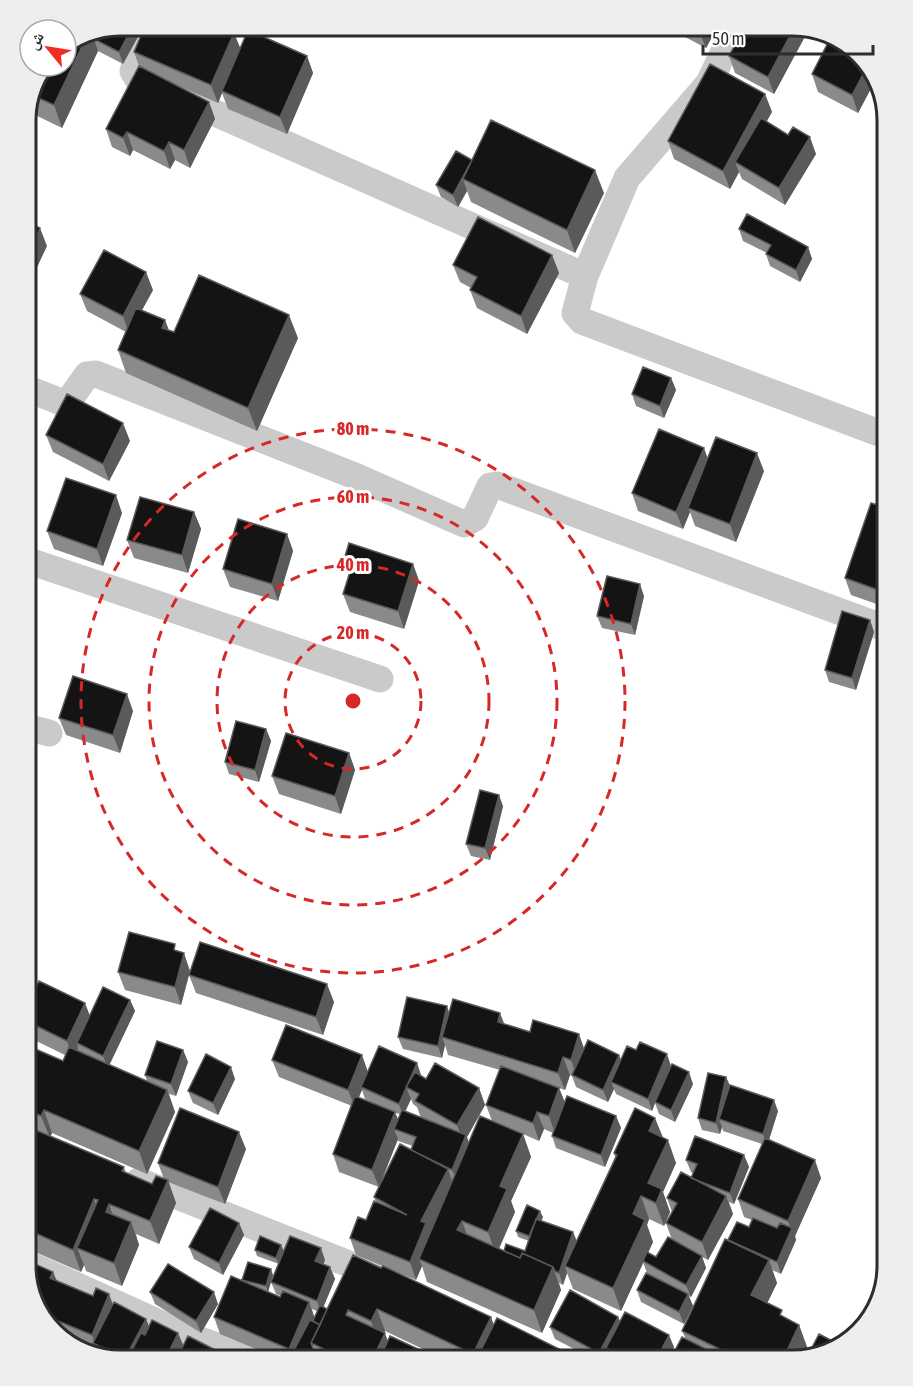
<svg xmlns="http://www.w3.org/2000/svg" width="913" height="1386" font-family="'Asap Condensed','Noto Naskh Arabic',sans-serif">
<rect width="100%" height="100%" fill="#fff"/>
<g fill="none" stroke-linecap="round" stroke-linejoin="round">
<!-- minor -->
<path stroke="#cacaca" stroke-width="27" d="M148 26 133 71 138 79 585 276
M736 26 709 83 627 178 585 276 575 313 582 321 887 436
M26 388 61 402 70 399 87 375 96 374 355 476 464 524 475 518 490 486 497 485 887 629
M26 560 380 679
M26 727 49 733
M139 1181 382 1277
M26 1263 186 1335 256 1360"/>
</g>
<!-- wall -->
<path fill="#8a8a8a" fill-rule="evenodd" d="M120 26 123 64 98 51 62 128 27 111 48 66 66 48Z
M145 26H221L220 27 234 33 240 48 307 56 313 73 287 134 228 109 222 93 218 103 174 84 209 102 215 119 190 168 175 160 170 169 133 150 130 156 112 147 106 129 139 66 134 52Z
M667 26H718L706 48 668 28Z
M799 26 809 29 774 94 735 73 729 56Z
M875 73 876 79 858 113 818 92 812 74Z
M765 94 772 112 766 121 816 154 785 205 742 179 739 172 730 189 674 159 668 141Z
M472 160 604 193 575 253 471 202 467 191 458 207 441 197 436 185Z
M739 229 808 247 812 259 800 282 770 266 766 254 767 253 743 241Z
M552 255 559 273 527 334 477 308 470 290 471 288 460 282 453 265Z
M153 290 142 310 165 320 169 330 174 332 298 338 257 431 126 373 118 350 126 332 87 311 80 294Z
M671 378 676 390 664 418 636 406 632 394Z
M46 435 130 441 109 481 53 452Z
M708 459 764 471 736 542 695 526 690 512 683 529 638 511 632 493Z
M888 508V608L851 595 845 578Z
M194 512 201 529 188 573 134 558 127 540Z
M122 513 103 566 54 549 47 531Z
M287 534 293 551 278 601 230 587 223 569Z
M345 556 413 564 419 581 404 629 350 612 343 594 351 571Z
M644 596 635 635 602 628 597 616Z
M870 620 874 632 856 690 829 682 825 670Z
M133 711 120 753 66 735 59 718Z
M266 729 271 741 259 782 229 774 225 762Z
M349 753 355 770 341 814 279 794 272 776Z
M503 806 490 860 471 856 466 844Z
M178 951 190 971 334 1002 323 1035 196 993 189 975 181 1005 125 990 118 972Z
M26 990 90 1015 130 1000 135 1011 109 1065 147 1081 145 1075 183 1050 188 1062 176 1096 169 1094 175 1112 147 1174 52 1133 50 1137 124 1167 126 1173 152 1184 164 1179 158 1163 246 1149 225 1204 168 1182 176 1203 159 1244 136 1234 139 1245 122 1286 86 1271 84 1265 81 1272 26 1248V1045L63 1061 65 1055 26 1036Z
M449 1013 504 1024 621 1060 671 1066 693 1084 675 1122 659 1114 655 1103 652 1111 616 1094 614 1089 608 1102 576 1087 572 1076 570 1075 565 1090 559 1088 565 1102 616 1116 621 1128 605 1167 556 1148 552 1136 553 1133 544 1129 539 1141 523 1134 531 1157 511 1201 515 1212 499 1249 504 1251H525L529 1241 518 1237 516 1231 543 1217 541 1221 573 1232 576 1241 615 1157 614 1153 662 1137 676 1163 663 1192 670 1212 664 1226 649 1219 647 1225 653 1242 648 1253 656 1257 672 1240 666 1223 672 1212 667 1198 692 1177 693 1173 691 1172 686 1160 744 1155 749 1167 734 1204 729 1202 733 1214 708 1260 702 1257 706 1268 691 1297 689 1296 693 1306 684 1324 641 1302 637 1290 647 1273 643 1262 621 1311 573 1289 567 1273 563 1285 559 1283 561 1290 542 1333 427 1282 422 1266 416 1280 391 1270 494 1325 581 1360H446L385 1331 384 1333 388 1341 433 1360H282L220 1334 214 1317 243 1281 242 1280 273 1275 268 1292 280 1297 281 1296 276 1294 271 1282 325 1260 323 1264 330 1267 335 1279 323 1307 327 1309 381 1268 383 1266 356 1255 350 1238 366 1220 376 1202 374 1197 411 1150 413 1146 398 1141V1139L379 1187 339 1172 333 1154 352 1106 279 1077 272 1060 368 1071 417 1063 421 1076 426 1079 479 1088 485 1105 467 1137 469 1143 492 1121 486 1105 500 1070 448 1055 445 1045 442 1058 403 1049 398 1037ZM362 1090 365 1099 384 1108 358 1097ZM411 1099 413 1104 417 1107 421 1118 405 1112ZM395 1113 400 1114 398 1119ZM312 1309 317 1311 314 1317Z
M726 1077 730 1086 778 1111 769 1140 821 1178 795 1236 796 1240 781 1274 772 1270 777 1283 767 1303 784 1317 799 1325 807 1347 802 1358 670 1360 686 1339 682 1331 728 1240 749 1227 752 1220 744 1217 738 1199 762 1144 723 1131 722 1127 720 1134 702 1130 698 1118Z
M235 1079 218 1115 193 1103 188 1091Z
M239 1223 244 1235 223 1275 194 1259 189 1247Z
M281 1245 279 1264 257 1256 255 1250Z
M53 1272 57 1281 93 1296 109 1294 113 1305 149 1326 178 1333 183 1345 175 1360H114L98 1355 97 1352 65 1338 64 1340 38 1313Z
M150 1292 218 1304 201 1333 155 1304Z
M618 1317 620 1321 674 1347 667 1360H611L609 1355 606 1360H595L555 1339 550 1327Z"/>
<!-- shaded-wall -->
<path fill="#5a5a5a" d="M133 26H144L123 64 119 52Z
M707 26H718L706 48 701 36Z
M795 26H799L809 29 774 94 768 77Z
M108 30 94 39 98 51 62 128 54 105 85 40Z
M234 33 241 50 222 91V93L218 103 211 85Z
M307 56 313 73 287 134 280 117Z
M868 65 875 73 876 79 858 113 852 95Z
M765 94 772 112 742 166 735 162 739 172 730 189 723 171Z
M209 102 215 119 190 168 184 150Z
M127 132 133 150 130 156 123 138Z
M810 137 816 154 785 205 779 188Z
M169 142 175 160 170 169 164 151Z
M595 170 604 193 575 253 567 230Z
M463 179 467 191 458 207 453 195Z
M40 228 47 246 26 291V260Z
M808 247 812 259 800 282 796 270Z
M552 255 559 273 527 334 521 316Z
M146 272 153 290 129 334 123 316Z
M289 315 298 338 257 431 248 408Z
M165 320 173 343 162 328Z
M671 378 676 390 664 418 660 406Z
M123 423 130 441 109 481 103 464Z
M704 448 710 465 688 508 690 512 683 529 676 512Z
M757 453 764 471 736 542 730 524Z
M116 495 122 513 103 566 97 549Z
M32 502 36 514 26 537V516Z
M194 512 201 529 188 573 182 555Z
M287 534 293 551 278 601 272 584Z
M413 564 419 581 404 629 398 611Z
M888 574V607L881 591Z
M640 584 644 596 635 635 631 624Z
M870 620 874 632 856 690 852 678Z
M127 694 133 711 120 753 113 735Z
M266 729 271 741 259 782 255 770Z
M349 753 355 770 341 814 335 796Z
M499 795 503 806 490 860 485 848Z
M184 953 190 971 181 1005 175 987Z
M327 984 334 1002 323 1035 316 1017Z
M130 1000 135 1011 108 1068 103 1056Z
M85 1003 92 1021 77 1043 78 1048 73 1059 67 1041Z
M447 1006 451 1018 442 1037 445 1045 442 1058 438 1046Z
M500 1013 507 1031 498 1022Z
M579 1034 585 1051 577 1077 571 1060Z
M183 1050 188 1062 176 1096 171 1084Z
M667 1054 671 1066 655 1102V1103L652 1111 648 1099Z
M362 1055 368 1072 361 1087 362 1090 355 1107 348 1090Z
M619 1055 624 1067 611 1082 614 1089 608 1102 603 1090Z
M563 1057 570 1075 565 1090 558 1073Z
M417 1063 421 1075 414 1091 406 1087Z
M231 1067 235 1079 218 1115 213 1103Z
M689 1072 693 1084 675 1122 671 1110Z
M726 1077 731 1088 719 1119 722 1127 720 1134 716 1123Z
M406 1087 411 1099 403 1116 399 1104Z
M479 1088 485 1105 467 1137 470 1147 457 1182 452 1170 463 1142 457 1125Z
M559 1088 566 1106 555 1134 549 1116Z
M167 1090 175 1112 147 1174 139 1151Z
M774 1100 778 1111 767 1146 763 1134Z
M44 1110 52 1133 50 1138 41 1116Z
M395 1112 402 1129H394L398 1139 379 1187 372 1170Z
M537 1112 544 1129 539 1141 533 1123Z
M616 1116 621 1128 605 1167 601 1155Z
M655 1118 664 1140 649 1131Z
M239 1132 246 1149 225 1204 218 1187Z
M523 1134 531 1157 511 1201 515 1212 496 1255 488 1232 500 1186Z
M668 1140 676 1163 663 1192 670 1212 664 1226 648 1183Z
M744 1155 749 1167 734 1204 730 1193Z
M815 1160 821 1178 795 1236 796 1240 781 1274 777 1262 791 1230 788 1221Z
M448 1169 454 1187 419 1259 422 1266 416 1280 410 1262 421 1221Z
M168 1180 176 1203 159 1244 150 1221Z
M641 1196 649 1219 647 1225 653 1242 621 1311 613 1288 633 1214Z
M726 1196 733 1214 708 1260 702 1242Z
M94 1199 102 1221 77 1248 84 1265 81 1272 73 1250Z
M109 1204 117 1227 106 1212Z
M540 1211 543 1217 531 1242 529 1236Z
M462 1221 470 1243 457 1230Z
M131 1222 139 1245 122 1286 114 1263Z
M239 1223 244 1235 223 1275 219 1263Z
M573 1232 578 1244 565 1266 567 1273 563 1285 559 1273Z
M281 1245 284 1251 279 1264 276 1258Z
M321 1248 325 1260 320 1273 315 1261Z
M702 1256 706 1268 691 1297 686 1285Z
M769 1260 777 1283 760 1318 751 1295Z
M330 1267 335 1279 321 1313 317 1301Z
M553 1267 561 1290 542 1333 534 1310Z
M271 1269 273 1275 268 1292 266 1286Z
M53 1272 60 1289 50 1278Z
M214 1292 218 1304 201 1333 196 1321Z
M109 1294 115 1311 95 1344 92 1335Z
M688 1294 693 1306 684 1324 679 1312Z
M309 1302 315 1319 293 1352 296 1360H293L289 1349Z
M377 1309 385 1331 379 1344 371 1321Z
M491 1317 499 1339 479 1354 481 1360H475L473 1354Z
M618 1317 623 1329 606 1348 609 1355 606 1360H602L599 1353Z
M146 1319 151 1331 135 1360H124Z
M58 1321 65 1338 64 1340 54 1330Z
M799 1325 807 1347 802 1358 793 1360H784L783 1359Z
M178 1333 183 1345 175 1360H165Z
M385 1333 393 1356 391 1360H372Z
M669 1335 674 1347 667 1360H656Z
M315 1354 317 1360H311Z"/>
<!-- building -->
<path fill="#141414" stroke="#5a5a5a" stroke-width="1.5" d="M120 26H133L119 52 94 39 96 35Z
M145 26H218L234 33 211 85 134 52Z
M682 26H707L701 36Z
M745 26H795L768 77 729 56Z
M248 30 307 56 280 117 222 91Z
M831 37 845 41 868 65 852 95 812 74Z
M85 40 54 105 34 96 48 66H66V48Z
M710 64 765 94 723 171 668 141Z
M139 66 209 102 184 150 169 142 164 151 127 132 123 138 106 129Z
M761 118 788 135 793 127 810 137 779 188 735 162Z
M491 120 595 170 567 230 463 179Z
M456 151 472 160 453 195 436 185Z
M747 214 808 247 796 270 766 254 771 245 739 229Z
M478 217 552 255 521 316 470 290 477 277 453 265Z
M26 221 40 228 26 260Z
M104 250 146 272 123 316 80 294Z
M199 275 289 315 248 408 118 350 136 308 165 320 162 328 174 332Z
M643 367 671 378 660 406 632 394Z
M67 394 123 423 103 464 46 435Z
M659 429 704 448 676 512 632 493Z
M716 437 757 453 730 524 688 508Z
M66 478 116 495 97 549 47 531Z
M140 497 194 512 182 555 127 540Z
M26 499 32 502 26 516Z
M871 503 888 508V574L881 591 845 578Z
M238 519 287 534 272 584 223 569Z
M349 543 413 564 398 611 343 594 354 559 345 556Z
M607 576 640 584 631 624 597 616Z
M842 611 870 620 852 678 825 670Z
M73 676 127 694 113 735 59 718Z
M236 721 266 729 255 770 225 762Z
M286 733 349 753 335 796 272 776Z
M480 790 499 795 485 848 466 844Z
M129 932 175 944 174 950 184 953 175 987 118 972Z
M200 942 327 984 316 1017 189 975Z
M39 981 85 1003 67 1041 26 1021V990L33 993Z
M103 987 130 1000 103 1056 77 1043Z
M407 997 447 1006 438 1046 398 1037Z
M453 999 500 1013 498 1022 530 1032 533 1020 579 1034 571 1060 563 1057 558 1073 442 1037Z
M286 1025 362 1055 348 1090 272 1060Z
M588 1040 619 1055 603 1090 572 1075Z
M157 1041 183 1050 171 1084 145 1075Z
M640 1042 667 1054 648 1099 611 1082 627 1046 636 1050Z
M26 1045 63 1061 69 1047 167 1090 139 1151 44 1110 41 1116 26 1109Z
M379 1046 417 1063 399 1104 361 1087Z
M206 1054 231 1067 213 1103 188 1091Z
M435 1063 479 1088 457 1125 415 1101 419 1094 406 1087 415 1072 426 1079Z
M672 1064 689 1072 671 1110 655 1102Z
M501 1066 559 1088 549 1116 537 1112 533 1123 486 1105Z
M708 1073 726 1077 716 1123 698 1118Z
M730 1085 774 1100 763 1134 719 1119Z
M355 1096 395 1112 372 1170 333 1154Z
M567 1096 616 1116 601 1155 552 1136Z
M180 1108 239 1132 218 1187 158 1163Z
M635 1108 655 1118 649 1131 668 1140 648 1183 662 1189 656 1203 641 1196 633 1214 645 1220 613 1288 565 1266 617 1155 614 1153Z
M402 1110 466 1135 452 1170 411 1150 416 1137 394 1129Z
M480 1116 523 1134 500 1186 507 1189 488 1232 462 1221 457 1230 520 1258 522 1253 553 1267 534 1310 419 1259Z
M26 1126 124 1167 122 1171 152 1184 156 1176 168 1180 150 1221 109 1204 106 1212 131 1222 114 1263 77 1248 98 1200 94 1199 73 1250 26 1229V1188L33 1170 26 1167Z
M695 1136 744 1155 730 1193 691 1178 697 1164 686 1160Z
M765 1138 815 1160 788 1221 738 1199Z
M400 1144 448 1169 421 1221 426 1223 410 1262 350 1238 358 1217 366 1220 374 1201 407 1215 374 1197Z
M681 1172 726 1196 702 1242 666 1223 677 1203 667 1198Z
M527 1205 540 1211 529 1236 516 1231Z
M210 1208 239 1223 219 1263 189 1247Z
M753 1218 777 1228 780 1223 792 1228 777 1262 728 1240 737 1222 749 1227Z
M536 1219 573 1232 559 1273 555 1271 553 1267 522 1253 520 1258 504 1251 506 1244 525 1251Z
M260 1236 281 1245 276 1258 255 1250Z
M290 1236 321 1248 315 1261 330 1267 317 1301 271 1282Z
M668 1237 702 1256 686 1285 643 1261 647 1252 656 1257Z
M725 1239 769 1260 751 1295 782 1310 780 1315 799 1325 783 1359 785 1360H670L682 1337 728 1360 730 1354 682 1331Z
M353 1255 381 1268 383 1266 491 1317 473 1354 377 1309 371 1321 348 1310 346 1315 385 1333 372 1360H347L311 1343Z
M26 1260 53 1272 50 1278 93 1296 96 1288 109 1294 92 1335 58 1321 54 1330 38 1313 26 1266Z
M248 1262 271 1269 266 1286 242 1280Z
M168 1264 214 1292 196 1321 150 1292Z
M646 1273 688 1294 679 1312 637 1290Z
M231 1276 280 1297 283 1291 309 1302 289 1349 214 1317Z
M570 1290 618 1317 599 1353 550 1327Z
M114 1302 146 1319 124 1360H114L107 1358 111 1352 93 1343Z
M320 1305 327 1309 320 1325 313 1321Z
M625 1312 669 1335 656 1360H629L606 1348Z
M497 1318 581 1360H491L479 1354Z
M152 1320 178 1333 165 1360H127L141 1333 145 1335Z
M310 1320 320 1325 311 1343 315 1354 311 1360H309L293 1352Z
M819 1334 842 1346 840 1348 807 1357Z
M188 1336 235 1360H187L178 1356Z
M390 1336 431 1355 428 1360H379Z"/>
<!-- distance rings -->
<g fill="none" stroke="#d62828" stroke-width="3" stroke-dasharray="10 8">
<circle cx="353" cy="701" r="68"/>
<circle cx="353" cy="701" r="136"/>
<circle cx="353" cy="701" r="204"/>
<circle cx="353" cy="701" r="272"/>
</g>
<!-- crop -->
<path d="M0 0H913V1386H0ZM120 36H793A84 84 0 0 1 877 120V1266A84 84 0 0 1 793 1350H120A84 84 0 0 1 36 1266V120A84 84 0 0 1 120 36Z" fill="#eee" fill-rule="evenodd"/>
<path fill="none" stroke="#2d2d2d" stroke-width="3" d="M120 36H793A84 84 0 0 1 877 120V1266A84 84 0 0 1 793 1350H120A84 84 0 0 1 36 1266V120A84 84 0 0 1 120 36Z"/>
<circle cx="353" cy="701" r="9" fill="#d62828" stroke="#fff" stroke-width="3"/>
<g font-size="18" text-anchor="middle" font-weight="bold" fill="#d62828" stroke="#fff" stroke-width="6" stroke-linejoin="round" paint-order="stroke">
<text x="353" y="435">80 m</text>
<text x="353" y="503">60 m</text>
<text x="353" y="571">40 m</text>
<text x="353" y="639">20 m</text>
</g>
<!-- north arrow -->
<g transform="translate(48 48) rotate(300)"><circle r="28" fill="#ffffff" stroke="#ababab" stroke-width="1.5"/>
<path d="M0-4.5L10 22L0 15L-10 22Z" fill="#ee2e25"/>
<text y="-9" font-size="16" font-weight="bold" text-anchor="middle" fill="#2d2d2d">ش</text>
</g>
<!-- scale -->
<path d="M703 45v9h170v-9" fill="none" stroke="#2d2d2d" stroke-width="3"/>
<text x="712" y="45" font-size="18" fill="#2d2d2d" stroke="#ffffff" stroke-width="4.5" paint-order="stroke">50 m</text>
</svg>
